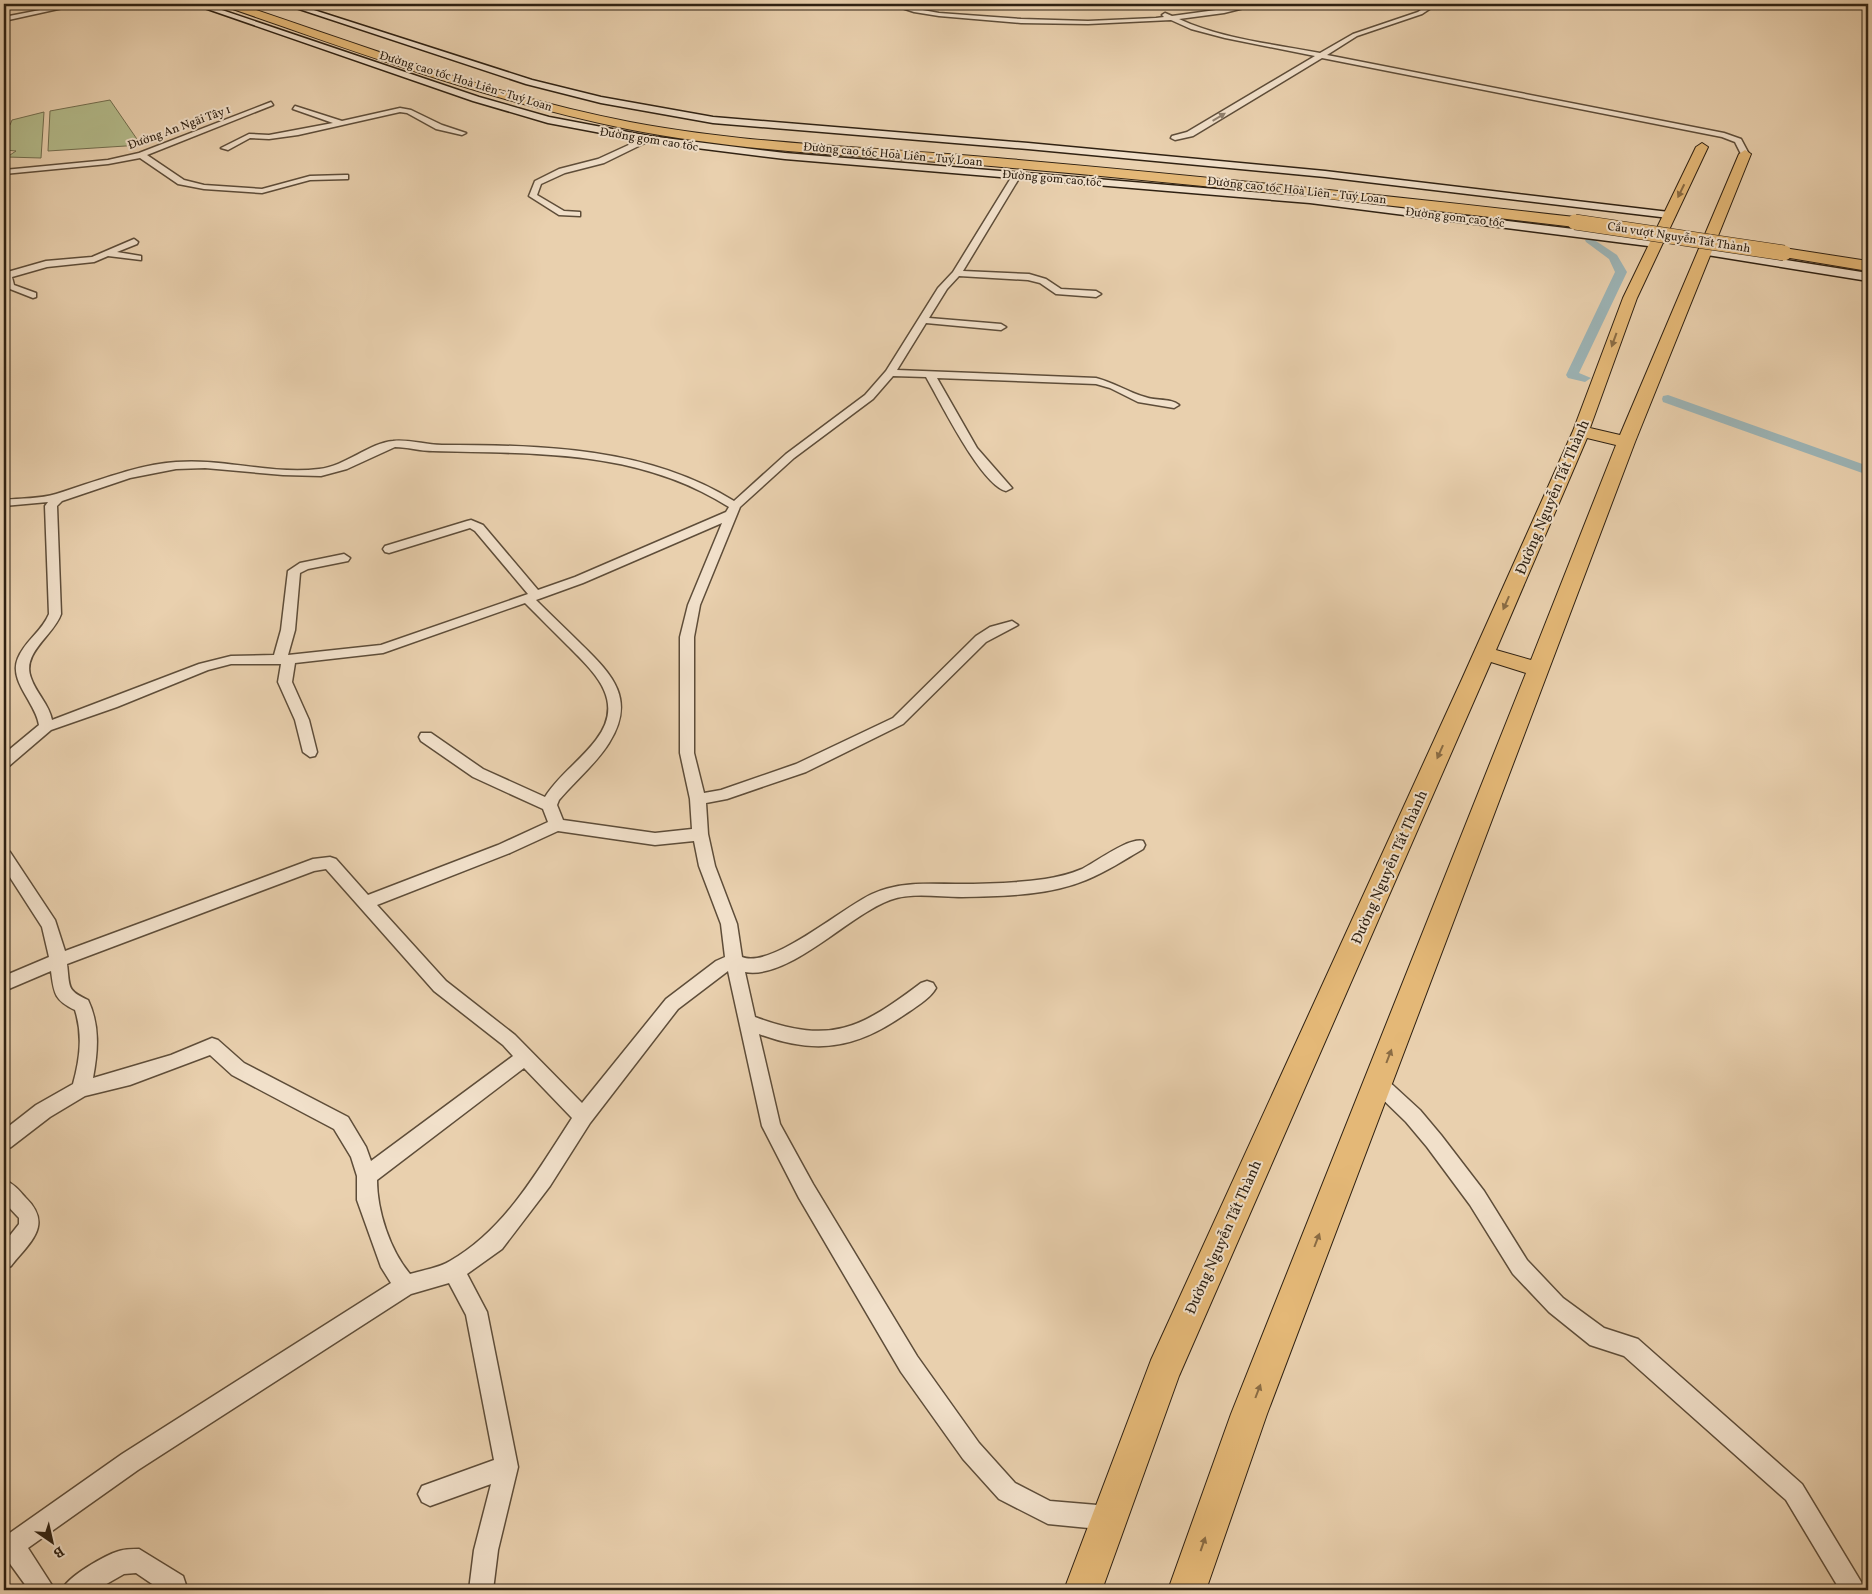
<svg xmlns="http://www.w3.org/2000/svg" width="1872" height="1594" font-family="Vollkorn,serif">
<rect width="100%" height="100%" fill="#e9d0ae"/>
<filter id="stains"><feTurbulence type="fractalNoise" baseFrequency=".004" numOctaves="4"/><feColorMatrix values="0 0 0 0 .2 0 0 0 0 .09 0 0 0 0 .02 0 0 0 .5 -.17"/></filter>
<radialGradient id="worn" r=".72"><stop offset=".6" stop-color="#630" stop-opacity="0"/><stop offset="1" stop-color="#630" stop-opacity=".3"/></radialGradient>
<!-- green -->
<path fill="#b4bc8c" stroke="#726e4f" d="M110 100 141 145 48 151 50 111Z
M44 112 41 158 7 157 16 151 4 150V126L10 125 12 120Z"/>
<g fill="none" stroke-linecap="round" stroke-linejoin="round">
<!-- canal -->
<path fill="#9cb4b6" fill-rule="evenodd" d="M1590 237 1617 255 1627 272 1579 373 1591 378 1585 382 1568 378 1566 375 1615 272 1609 259 1586 242 1585 240Z
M1668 395 1868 466V475L1663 402 1662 399 1663 396Z"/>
<defs>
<path id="minor" d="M71 4H81L4 21V17Z
M890 4 939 13 1021 19 1088 21 1156 18 1164 17 1162 15 1165 13 1172 16 1260 4 1224 13 1179 19C1222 39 1273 44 1320 53L1353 34 1418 12 1430 4H1437L1422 14 1357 36 1327 55 1724 133 1741 139 1749 154 1742 156 1735 142 1722 137 1322 58 1193 136 1175 140 1171 138 1172 136 1187 132 1315 56 1225 38 1191 29 1171 20 1088 24 1021 23 939 16 914 12Z
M271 102 273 105 147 155 184 180 204 185 262 189 310 176 345 175H348V179L310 180 262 193 204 189 178 184 140 158 108 164 4 174V170L108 160 139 153Z
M295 106 342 121 400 108 411 110 442 125 466 133 462 135 436 129 407 113 400 112 298 135 269 139 250 138 228 150 221 148 249 134 269 135 333 123 293 109Z
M646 137 653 139 604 163 565 173 541 184 537 195 564 211 580 212V216L559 215 529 196 535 181 559 169 598 159Z
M1014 173 1021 175 963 271 1029 274 1046 279 1061 289 1096 291 1101 294 1096 297 1056 294 1040 283 1028 280 959 276 947 289 929 318 1001 324 1006 327 1001 330 926 323 897 370 1096 378C1115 383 1128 392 1145 397 1155 401 1171 398 1179 405L1174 408 1138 402 1110 388 1096 384 937 378 977 448 1012 488 1006 491C981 485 940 401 926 377L893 376 873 399 794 458 740 507 700 605 694 637V753L704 793 721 790 796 764 893 718 976 636 990 627 1012 621 1018 625 986 642 903 724 806 772 727 799 706 803 708 834 715 866 737 924 742 957C772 969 843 907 872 894 900 881 929 884 958 884 987 884 1017 883 1045 879 1058 877 1070 874 1082 869 1096 862 1129 837 1143 841L1145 845 1143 849C1124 860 1106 872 1086 880 1047 896 1003 896 962 897 938 897 912 892 890 900 849 915 789 980 745 972L755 1017C831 1045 860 1029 921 983L927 981 933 983 936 988C930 999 914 1008 904 1015 855 1049 815 1055 759 1034L780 1124 813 1184 917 1356 979 1443 1015 1483 1050 1501 1109 1506 1117 1510 1121 1518 1117 1526 1109 1530 1048 1524 999 1499 963 1459 901 1372 799 1198 762 1126 728 971 678 1009 590 1123 550 1186 502 1249 467 1274 487 1312 518 1467 498 1550 493 1590H469L474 1550 491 1484 430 1506 422 1502 418 1494 422 1486 494 1460 466 1315 449 1283 411 1294 138 1470 28 1548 55 1590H29L8 1561 4 1563V1537L122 1454 391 1283 381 1267 357 1200V1176L351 1157 334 1129 232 1075 210 1055 130 1085 85 1096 50 1117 11 1147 4 1150V1130L36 1105 73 1084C80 1059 83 1035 75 1010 54 1000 54 993 51 971L4 991V976L49 957 42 927 4 868V850L10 852 55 920 65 951 313 859 330 857 336 859 368 895 498 845 548 822 543 809 473 777 421 741 419 737 421 733H431L483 769 545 797C558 776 581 760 596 740 626 701 595 673 568 646 554 632 540 618 525 603L383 653 295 663 292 682 309 720 317 752 315 756 310 757 303 752 295 720 278 682 281 664H231L208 670 117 707 51 730 9 766 4 767V754L39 725C36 703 8 681 18 658 25 641 42 631 49 614L45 506 48 502 4 506V500C20 498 41 499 56 494 95 482 135 465 176 462 224 458 272 475 319 469 346 466 369 443 393 441 409 439 426 445 442 445 541 445 647 447 734 501L786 454 865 395 886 371 938 288 953 272ZM395 447C407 447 420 451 433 451 537 454 637 449 729 507L726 512 575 577 538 590 483 525 471 520 467 521 385 546 383 549 385 552 389 553 470 528 475 531 528 594 381 645 288 655 295 630 300 573 308 569 348 561 350 558 344 554 300 563 288 571 281 630 274 655 231 656 199 664 52 720C49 704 36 693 31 678 21 653 54 635 61 614L57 506 62 501 130 478 176 469 205 468 283 475 321 476 347 469ZM722 523 688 605 680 637V753L690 799 692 829 655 833 563 820 557 805 559 800C575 781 596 764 609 743 636 700 613 675 582 645 567 630 551 615 536 600L583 583ZM558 831 655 845 694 841 699 866 721 924 725 957 716 961 666 999 582 1103 515 1035 446 981 377 905 510 853ZM326 869 434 991 503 1045 513 1056 371 1161 366 1147 348 1117 244 1063 218 1040 212 1038 171 1055 93 1078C98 1051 100 1025 88 1000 66 990 70 987 67 964L314 871ZM524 1068 572 1118C538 1170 505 1230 450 1261 439 1268 423 1270 410 1274 390 1250 377 1211 377 1180Z
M134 239 138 242 137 244 117 252 141 256V260L108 256 94 262 47 267 12 277 14 285 36 293V297L33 298 5 287 4 273 46 261 92 257Z
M1378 1075 1384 1077 1420 1110 1441 1135 1484 1191 1527 1260 1563 1298 1604 1328 1638 1339 1802 1484 1866 1590H1840L1786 1500 1624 1356 1590 1345 1549 1312 1513 1274 1470 1205 1427 1147 1406 1122 1372 1089 1369 1083 1372 1077Z
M4 1180C13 1183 19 1190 25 1197 54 1225 30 1242 11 1266L4 1269V1243L19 1224V1218L4 1202Z
M139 1549 183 1576 186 1585 184 1590H161L136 1573 124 1574 96 1590H62C67 1577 105 1555 119 1551 125 1549 133 1549 139 1549Z"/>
<path id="secondary" d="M193 4H204L479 97 549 117 649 136 785 153 1310 197 1656 239 1662 243 1656 247 1310 203 785 159 649 142 548 123 473 101Z
M284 4H295L532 80 601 97 713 117 1028 143 1325 171 1669 212 1675 215 1669 218 1325 177 1028 149 713 123 601 103 526 84Z
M1705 247 1868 273V281L1701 254 1699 251Z"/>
<path id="primary" d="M1702 143 1708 147 1637 298 1590 428 1620 435 1739 154 1745 150 1751 154 1635 442 1267 1414 1206 1590H1168L1231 1414 1526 673 1491 662 1179 1376 1102 1590H1064L1151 1360 1462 679 1573 431 1623 298 1696 147ZM1587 438 1616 445 1531 660 1496 650Z"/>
<path id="motorway" d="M223 4H238C367 47 495 96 630 122 751 145 875 147 997 158 1190 175 1383 195 1575 217L1583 222 1575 227C1381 204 1186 183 991 166 870 156 747 153 627 129 489 101 357 52 224 6Z
M1784 248 1868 261V271L1778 256 1776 253 1778 250Z"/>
</defs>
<!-- minor casing -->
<use href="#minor" stroke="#5e4d39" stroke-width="3"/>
<!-- secondary casing -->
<use href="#secondary" stroke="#2f2112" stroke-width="3"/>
<!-- primary casing -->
<use href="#primary" stroke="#2f2112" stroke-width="2"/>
<!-- motorway casing -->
<use href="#motorway" stroke="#2f2112" stroke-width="2"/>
<!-- minor -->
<use href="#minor" fill="#f1e0ca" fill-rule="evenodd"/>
<!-- secondary -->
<use href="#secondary" fill="#f1e0ca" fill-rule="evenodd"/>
<!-- primary -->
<use href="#primary" fill="#e4b877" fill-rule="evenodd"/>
<!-- motorway -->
<use href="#motorway" fill="#e4b877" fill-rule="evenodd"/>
<defs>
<path id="motorway-bridge" d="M1575 222 1784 253"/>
</defs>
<!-- motorway-bridge casing -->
<use href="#motorway-bridge" stroke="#2f2112" stroke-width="16" stroke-linecap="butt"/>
<!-- motorway-bridge -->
<use href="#motorway-bridge" stroke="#e4b877" stroke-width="15"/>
</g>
<!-- one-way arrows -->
<defs><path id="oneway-solid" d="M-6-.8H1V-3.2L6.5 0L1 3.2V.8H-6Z" transform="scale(1.25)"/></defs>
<use fill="#90806e" href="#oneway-solid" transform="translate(1219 117) rotate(-31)"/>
<g fill="#8a6c44">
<use href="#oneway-solid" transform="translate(1681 191) rotate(116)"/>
<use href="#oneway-solid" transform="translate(1614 340) rotate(110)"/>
<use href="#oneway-solid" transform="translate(1506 603) rotate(114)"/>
<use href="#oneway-solid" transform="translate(1440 752) rotate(114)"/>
<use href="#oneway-solid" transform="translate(1389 1056) rotate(-69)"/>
<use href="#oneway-solid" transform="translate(1317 1240) rotate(-69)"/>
<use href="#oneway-solid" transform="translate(1258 1391) rotate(-69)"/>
<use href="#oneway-solid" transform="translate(1203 1544) rotate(-71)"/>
</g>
<g text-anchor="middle" stroke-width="4" stroke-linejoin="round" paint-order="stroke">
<!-- far-street labels -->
<g font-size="12" fill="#2f2112" stroke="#f1e0ca">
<text transform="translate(466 81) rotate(17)" y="4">Đường cao tốc Hoà Liên - Tuý Loan</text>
<text transform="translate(179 127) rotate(-20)" y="4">Đường An Ngãi Tây 1</text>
<text transform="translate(649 139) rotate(9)" y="4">Đường gom cao tốc</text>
<text transform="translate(893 154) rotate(5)" y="4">Đường cao tốc Hoà Liên - Tuý Loan</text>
<text transform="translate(1052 178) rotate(5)" y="4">Đường gom cao tốc</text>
<text transform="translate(1297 190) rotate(6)" y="4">Đường cao tốc Hoà Liên - Tuý Loan</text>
<text transform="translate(1455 217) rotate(7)" y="4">Đường gom cao tốc</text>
<text transform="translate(1679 237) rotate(9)" y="4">Cầu vượt Nguyễn Tất Thành</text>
</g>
<!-- street labels -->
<g font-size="15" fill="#2f2112" stroke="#f1e0ca">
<text transform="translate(1552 497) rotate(-67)" y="5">Đường Nguyễn Tất Thành</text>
<text transform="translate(1389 867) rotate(-66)" y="5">Đường Nguyễn Tất Thành</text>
<text transform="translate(1223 1237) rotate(-66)" y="5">Đường Nguyễn Tất Thành</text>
</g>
</g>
<!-- margin -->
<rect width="1872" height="1594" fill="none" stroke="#e9d0ae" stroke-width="20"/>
<rect x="5" y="5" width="1862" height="1584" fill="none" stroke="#2f2112" stroke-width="2.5"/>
<rect x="10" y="10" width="1852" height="1574" fill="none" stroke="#2f2112"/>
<!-- north arrow -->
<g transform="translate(52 1542) rotate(146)" stroke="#f1e0ca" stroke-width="4" paint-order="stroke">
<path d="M0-4L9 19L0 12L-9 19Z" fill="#2f2112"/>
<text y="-8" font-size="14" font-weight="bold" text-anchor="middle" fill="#2f2112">B</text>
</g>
<rect width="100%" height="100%" filter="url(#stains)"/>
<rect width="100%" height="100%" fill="url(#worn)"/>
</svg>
